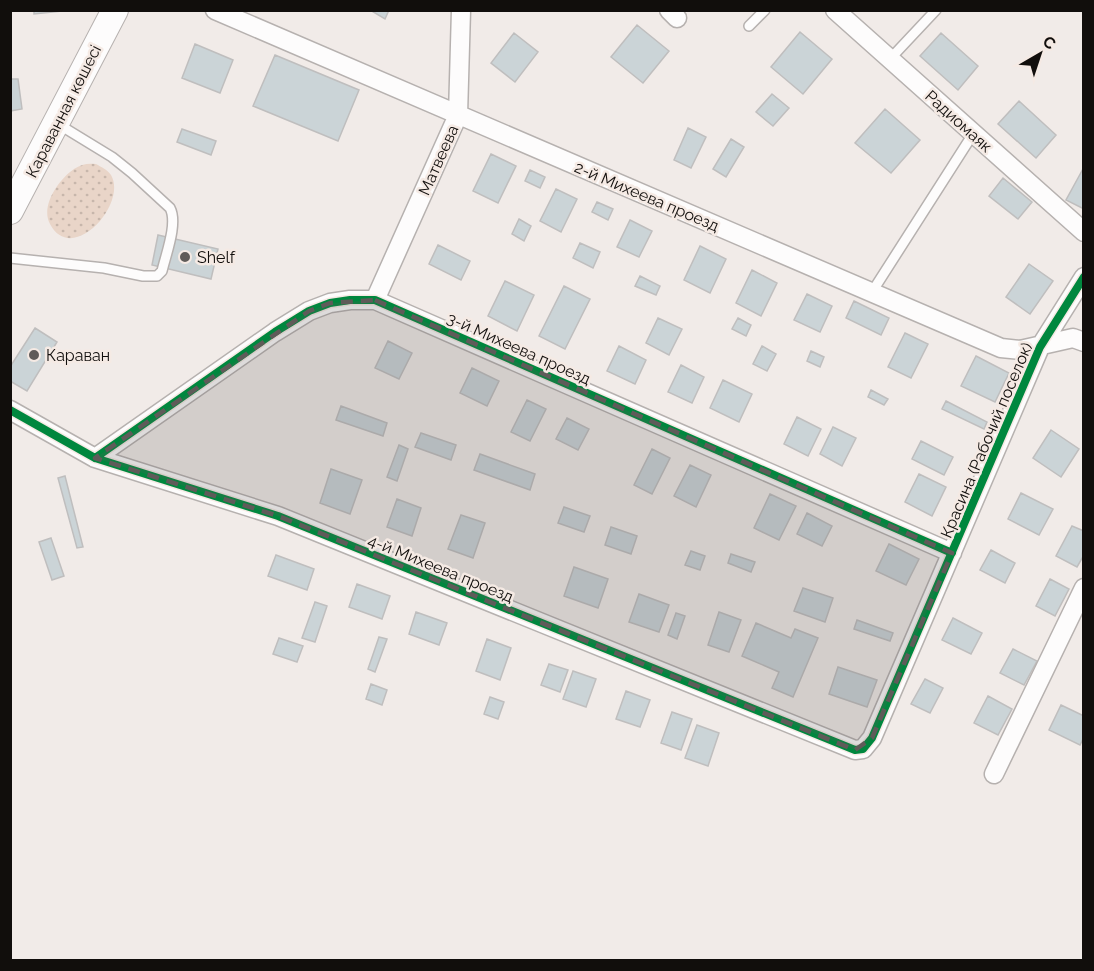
<svg xmlns="http://www.w3.org/2000/svg" width="1094" height="971" font-family="Raleway,sans-serif">
<defs>
<pattern id="grass-dots" width="8" height="8" patternUnits="userSpaceOnUse" patternTransform="scale(1.5)"><rect width="8" height="8" fill="#e9d5c8"/><path d="M2 2h.1M6 6h.1" fill="none" stroke="#c7b6ab" stroke-width="1.8" stroke-linecap="round"/></pattern>
</defs>
<rect width="100%" height="100%" fill="#f1ebe8"/>
<!-- grass -->
<path fill="url(#grass-dots)" d="M96 164C101 167 107 169 111 175 128 204 72 266 50 224 40 206 59 179 74 169 81 164 88 163 96 164Z"/>
<!-- building -->
<path fill="#cbd4d7" stroke="#bfbebe" stroke-width="1.5" d="M34 10H62V11L34 14Z
M370 10H389L385 19Z
M637 25 669 51 643 83 611 57Z
M800 32 832 59 803 94 771 67Z
M514 33 538 52 515 82 491 63Z
M941 33 978 66 958 90 920 56Z
M195 44 233 60 220 93 182 78Z
M275 55 359 90 338 141 253 106Z
M10 79H18L22 109 10 111Z
M772 94 789 108 773 126 756 112Z
M1019 101 1056 135 1036 158 998 124Z
M885 109 920 140 891 173 855 143Z
M688 128 706 137 691 168 674 160Z
M182 129 216 141 211 155 177 142Z
M731 139 744 147 726 177 713 169Z
M491 154 516 166 498 203 473 191Z
M1084 167V209L1066 200Z
M530 170 545 177 540 188 525 181Z
M1003 178 1032 202 1018 219 989 196Z
M556 189 577 199 561 232 540 221Z
M597 202 613 209 608 220 592 212Z
M519 219 531 226 524 241 512 234Z
M630 220 652 231 639 257 617 247Z
M158 235 218 249 211 279 152 265Z
M580 243 600 252 593 268 573 258Z
M438 245 470 261 461 280 429 264Z
M700 246 726 259 710 293 684 280Z
M1029 264 1053 281 1030 314 1006 297Z
M752 270 777 283 761 316 736 303Z
M640 276 660 286 656 295 635 286Z
M505 281 534 295 517 331 488 316Z
M564 286 590 299 565 349 539 336Z
M807 294 832 306 820 332 794 320Z
M854 301 889 318 881 335 846 318Z
M658 318 682 329 669 355 646 343Z
M738 318 751 325 746 336 732 329Z
M35 328 57 342 27 391 10 381V367Z
M905 333 928 344 911 378 888 367Z
M388 341 412 353 399 379 375 368Z
M619 346 646 360 635 384 607 371Z
M762 346 776 354 767 371 753 364Z
M811 351 824 357 820 367 807 361Z
M976 356 1009 373 995 402 961 386Z
M681 365 704 377 692 403 668 392Z
M472 368 499 381 487 406 460 393Z
M723 380 752 394 739 422 710 408Z
M871 390 888 399 884 405 868 397Z
M527 400 546 409 530 441 511 432Z
M946 401 987 422 984 429 942 409Z
M341 406 387 423 383 436 336 420Z
M797 417 821 429 808 456 784 444Z
M567 418 589 429 578 450 556 439Z
M833 427 856 438 842 466 820 454Z
M1051 430 1079 449 1061 477 1033 458Z
M421 433 456 445 451 460 415 447Z
M921 441 953 457 944 475 912 459Z
M399 445 408 449 397 481 387 477Z
M652 449 670 458 652 494 634 485Z
M480 454 535 474 530 490 474 470Z
M690 465 711 475 696 507 674 496Z
M331 469 362 480 350 514 320 503Z
M919 474 946 487 932 516 905 502Z
M65 476 83 547 77 548 58 478Z
M1021 493 1053 509 1039 535 1008 519Z
M770 494 796 506 779 540 754 528Z
M397 499 421 508 412 536 387 527Z
M564 507 590 516 584 532 558 523Z
M807 513 832 526 822 546 797 534Z
M461 515 485 523 473 558 448 549Z
M1072 526 1084 531V555L1077 567 1056 556Z
M611 527 637 536 631 554 605 545Z
M51 538 64 576 52 580 39 542Z
M889 544 919 559 906 585 876 571Z
M991 550 1015 563 1005 583 980 570Z
M691 551 705 556 700 570 685 565Z
M731 554 755 562 751 572 728 563Z
M276 555 314 569 307 590 268 576Z
M574 567 608 579 598 608 564 596Z
M1050 579 1069 589 1055 616 1036 606Z
M357 584 390 596 382 619 349 607Z
M803 588 833 598 825 622 794 611Z
M639 594 669 605 659 632 629 622Z
M315 602 327 606 315 642 302 638Z
M416 612 447 623 439 645 409 634Z
M719 612 741 620 729 652 708 645Z
M676 613 685 616 677 639 668 635Z
M953 618 982 633 971 654 942 640Z
M857 620 893 633 890 641 854 629Z
M756 623 791 638 795 629 818 638 793 697 772 688 779 672 742 656Z
M379 637 387 639 375 672 368 669Z
M279 638 303 646 297 662 273 654Z
M487 639 511 648 500 680 476 671Z
M1013 649 1037 661 1024 685 1000 673Z
M549 664 568 670 560 692 541 685Z
M838 667 877 680 867 707 829 694Z
M573 671 596 679 586 707 563 699Z
M925 679 943 688 930 713 911 704Z
M371 684 387 690 382 705 366 699Z
M626 691 650 700 640 727 616 719Z
M988 696 1012 709 998 735 974 723Z
M490 697 504 702 498 719 484 714Z
M1061 705 1084 716V737L1080 745 1049 730Z
M672 712 692 719 681 750 661 743Z
M697 725 719 733 708 766 685 758Z"/>
<g fill="none" stroke-linecap="round" stroke-linejoin="round">
<defs>
<path id="service" d="M749 26 765 10
M890 59 936 10
M10 258 104 268 143 276H157L162 271C166 254 178 223 170 208L132 173 112 157 58 124
M872 292 973 134"/>
<path id="minor" d="M215 10 1001 348 1020 350 1073 338 1084 342
M669 10 677 18
M835 10 1084 232
M375 300 458 115 461 10
M10 410 95 458 278 516 855 750 863 749 872 738 1040 347 1084 277
M95 458 275 332 309 311 330 303 350 300H375L952 553
M994 774 1084 588"/>
<path id="secondary" d="M10 211 115 10"/>
</defs>
<!-- service casing -->
<use href="#service" stroke="#b6b1af" stroke-width="12"/>
<!-- minor casing -->
<use href="#minor" stroke="#b6b1af" stroke-width="21"/>
<!-- secondary casing -->
<use href="#secondary" stroke="#b6b1af" stroke-width="28"/>
<!-- service -->
<use href="#service" stroke="#fdfcfc" stroke-width="9"/>
<!-- minor -->
<use href="#minor" stroke="#fdfcfc" stroke-width="18"/>
<!-- secondary -->
<use href="#secondary" stroke="#fdfcfc" stroke-width="26"/>
<defs>
<path id="cycleway" d="M10 410 95 458 278 516 855 750 863 749 872 738 1040 347 1084 277
M95 458 275 332 309 311 330 303 350 300H375L952 553"/>
</defs>
<!-- cycleway casing -->
<use href="#cycleway" stroke="#f5eae4" stroke-width="11"/>
<!-- cycleway -->
<use href="#cycleway" stroke="#00873e" stroke-width="8"/>
</g>
<!-- marked area -->
<path fill="#5f5b59" fill-opacity="0.2" stroke="#5f5b59" stroke-width="4.5" stroke-dasharray="12 8" stroke-linejoin="round" d="M375 300 952 553 872 738 855 750 278 516 95 458 309 311 330 303Z"/>
<!-- markers -->
<g fill="#5f5b59" stroke="#f5eae4" stroke-width="2">
<circle cx="185" cy="257" r="6"/>
<circle cx="34" cy="355" r="6"/>
</g>
<g text-anchor="middle" stroke-width="5" stroke-linejoin="round" paint-order="stroke">
<!-- street labels -->
<g font-size="16" fill="#110e0c" stroke="#f5eae4">
<text transform="translate(63 111) rotate(-63)" y="6">Караванная көшесі</text>
<text transform="translate(959 121) rotate(42)" y="6">Радиомаяк</text>
<text transform="translate(438 160) rotate(-66)" y="6">Матвеева</text>
<text transform="translate(647 196) rotate(23)" y="6">2-й Михеева проезд</text>
<text transform="translate(519 348) rotate(24)" y="6">3-й Михеева проезд</text>
<text transform="translate(986 440) rotate(-67)" y="6">Красина (Рабочий поселок)</text>
<text transform="translate(441 568) rotate(22)" y="6">4-й Михеева проезд</text>
</g>
<!-- poi labels -->
<g font-size="16" fill="#110e0c" stroke="#f5eae4" text-anchor="start">
<text x="197" y="263">Shelf</text>
<text x="46" y="361">Караван</text>
</g>
</g>
<!-- border -->
<rect width="1094" height="971" fill="none" stroke="#110e0c" stroke-width="24"/>
<!-- north arrow -->
<g transform="translate(1040 54) rotate(39)" stroke="#f5eae4" stroke-width="4.5" paint-order="stroke">
<path d="M0-4.5L10 22L0 15L-10 22Z" fill="#110e0c"/>
<text y="-9" font-size="16" font-weight="bold" text-anchor="middle" fill="#110e0c">С</text>
</g>
</svg>
